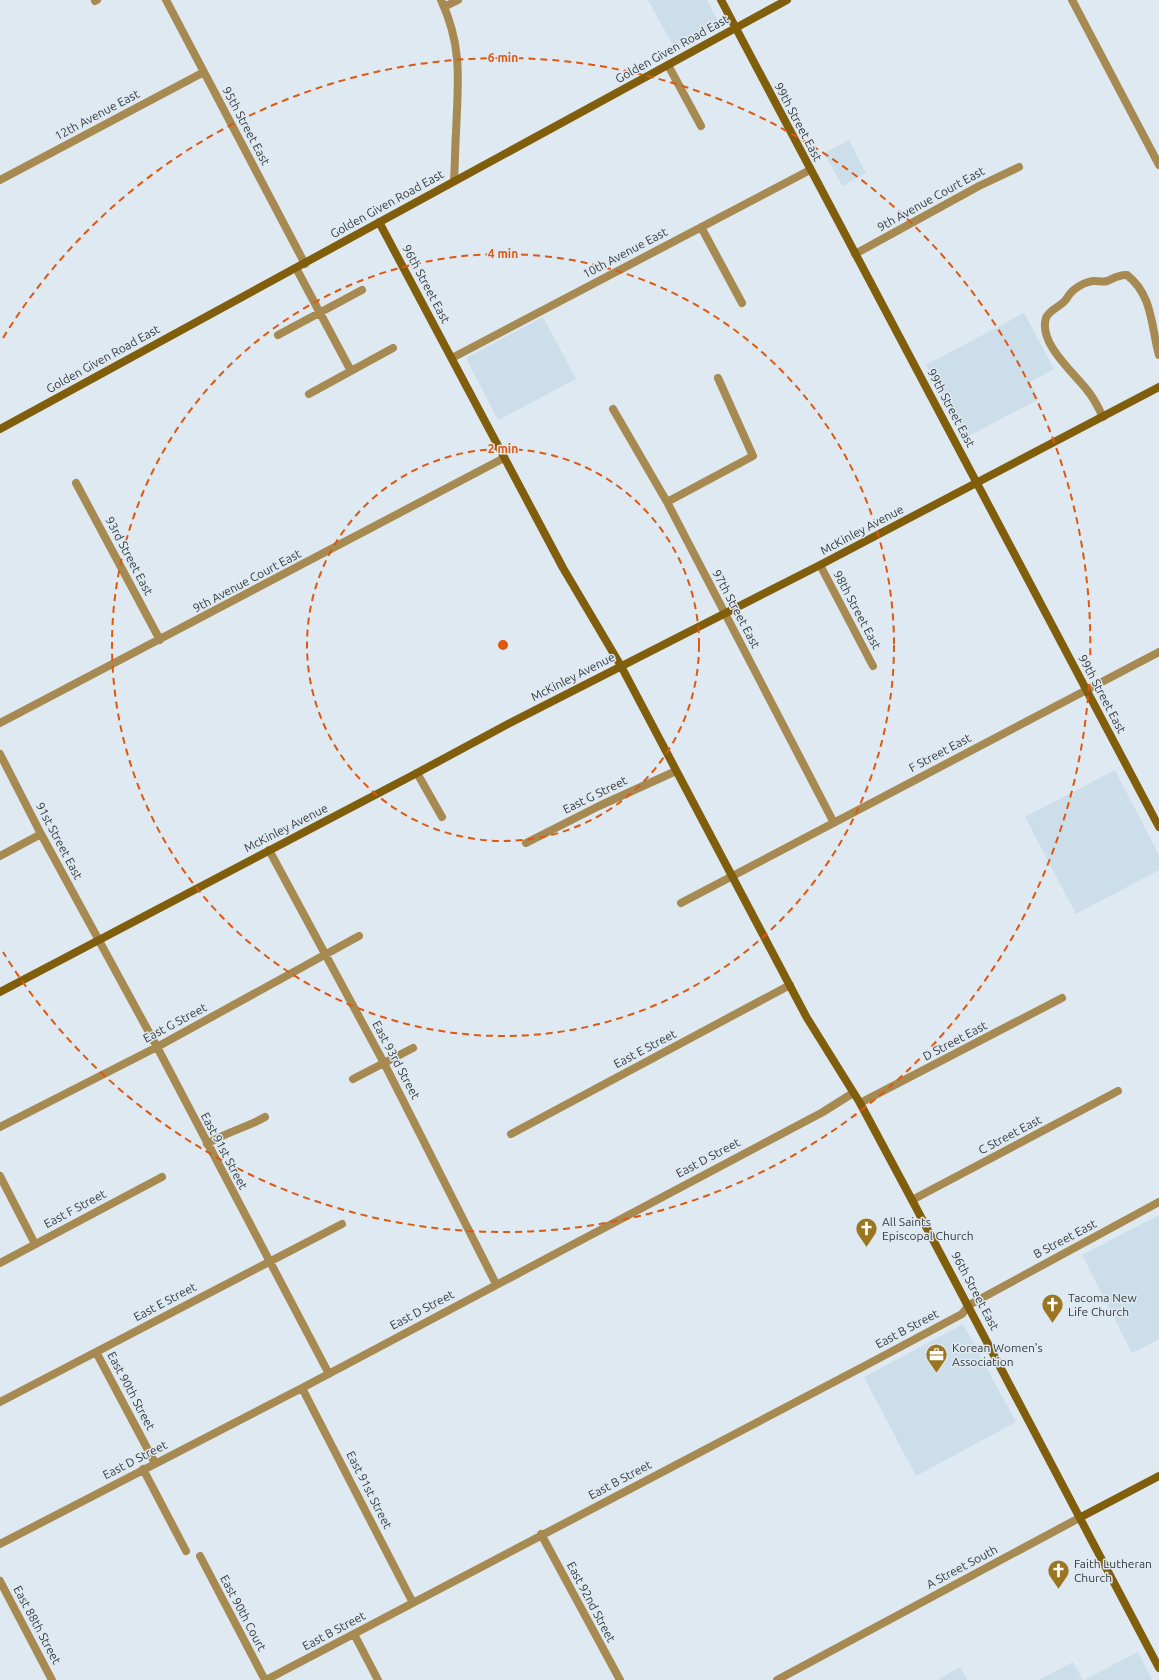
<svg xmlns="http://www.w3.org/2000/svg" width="1159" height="1680" font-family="Ubuntu,sans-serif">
<rect width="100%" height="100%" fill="#dee9f1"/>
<!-- built -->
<path fill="#cddeeb" d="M648 0H707L720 25 675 49Z
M849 140 866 173 842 186 824 153Z
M1024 313 1054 369 1030 382 1039 399 965 438 926 365Z
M543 317 576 379 498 420 466 358Z
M1115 770 1159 855V870L1076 914 1025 817Z
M1159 1215V1339L1132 1353 1082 1255Z
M963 1324 1016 1422 916 1476 864 1377Z
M1138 1652 1152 1680H1084Z
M1073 1662 1083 1680H1038Z
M960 1667 967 1680H937Z"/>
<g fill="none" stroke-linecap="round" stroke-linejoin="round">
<!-- street -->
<path stroke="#a78a51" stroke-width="8" d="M166 0 305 264
M441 0C463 47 458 82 456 132 455 148 455 165 454 181
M1072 0 1159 165
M95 1 97 0
M444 7 458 0
M668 65 701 126
M0 180 204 72
M701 227 742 303
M855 254 979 186 1019 167
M296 268 351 371
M278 335 362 290
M452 358 810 170
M309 394 393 348
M613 409 667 502 834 823
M1103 417C1098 407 1094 398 1087 390 1074 373 1038 343 1046 318 1049 309 1063 306 1067 298 1072 289 1085 281 1095 281 1099 281 1103 282 1107 281 1114 278 1120 274 1127 275 1153 295 1151 327 1159 355
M76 483 160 640
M667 502 753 456 718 378
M820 565 873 666
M0 723 504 458
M0 754 41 834 157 1047 329 1374
M417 773 442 817
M526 843 599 806 676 771
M269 850 384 1063 496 1284
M0 856 41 834
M681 903 1159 652
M353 1079 413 1048
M860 1103 1062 998
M0 1127 157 1047 359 936
M511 1134 790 985
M207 1144C226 1132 246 1128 265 1117
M0 1176 35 1244
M912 1200 1118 1091
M0 1263 162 1177
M96 1352 155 1463
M302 1388 413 1603
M0 1402 342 1224
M143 1469 186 1551
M541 1534 620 1680
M0 1544 302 1388 823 1112 853 1093
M200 1556 265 1680
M0 1581 52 1680
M354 1634 378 1680
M266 1680 872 1362 962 1314 969 1305 1159 1202
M777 1680 1081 1517"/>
<!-- secondary -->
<path stroke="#805e0b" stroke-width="8" d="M721 0 1159 827
M379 222 563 568 621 666 807 1018 860 1103 912 1200 1159 1668
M0 429 787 0
M0 992 417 773 508 724 820 565 1159 387
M1081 1517 1159 1476"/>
</g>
<!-- distance rings -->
<g fill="none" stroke="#df580f" stroke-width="2" stroke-dasharray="7 5">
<circle cx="503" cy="645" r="196"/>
<circle cx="503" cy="645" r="391"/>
<path d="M3 338A587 587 0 1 1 3 952"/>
</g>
<!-- icons -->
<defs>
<symbol id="church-pin" viewBox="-11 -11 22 30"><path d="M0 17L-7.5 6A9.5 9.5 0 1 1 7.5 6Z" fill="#9b7520" stroke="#dee9f1"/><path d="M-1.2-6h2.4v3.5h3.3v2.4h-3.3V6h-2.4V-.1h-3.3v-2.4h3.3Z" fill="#fff"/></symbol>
<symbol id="office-pin" viewBox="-11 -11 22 30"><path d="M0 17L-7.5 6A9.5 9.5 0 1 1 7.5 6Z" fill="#9b7520" stroke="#dee9f1"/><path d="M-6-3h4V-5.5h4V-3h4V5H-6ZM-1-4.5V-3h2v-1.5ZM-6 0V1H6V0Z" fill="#fff"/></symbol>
</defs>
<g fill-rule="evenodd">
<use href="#church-pin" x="854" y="1216" width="25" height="34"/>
<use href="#church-pin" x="1040" y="1292" width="25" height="34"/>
<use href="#office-pin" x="924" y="1342" width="25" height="34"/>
<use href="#church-pin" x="1046" y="1558" width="25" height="34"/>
</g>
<g text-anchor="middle" stroke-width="3" stroke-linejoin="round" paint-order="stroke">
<!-- street labels -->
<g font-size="12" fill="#373b3f" stroke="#dee9f1">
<text transform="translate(672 49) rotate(-29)" y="4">Golden Given Road East</text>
<text transform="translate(97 115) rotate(-28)" y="4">12th Avenue East</text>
<text transform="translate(798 122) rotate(62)" y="4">99th Street East</text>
<text transform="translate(246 126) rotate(62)" y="4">95th Street East</text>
<text transform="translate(931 199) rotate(-29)" y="4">9th Avenue Court East</text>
<text transform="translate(387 204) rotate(-29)" y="4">Golden Given Road East</text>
<text transform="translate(625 253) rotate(-28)" y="4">10th Avenue East</text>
<text transform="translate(426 284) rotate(62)" y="4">96th Street East</text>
<text transform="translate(103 359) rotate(-29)" y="4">Golden Given Road East</text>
<text transform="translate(951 408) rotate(62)" y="4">99th Street East</text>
<text transform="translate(862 530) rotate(-28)" y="4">McKinley Avenue</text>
<text transform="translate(129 556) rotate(62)" y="4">93rd Street East</text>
<text transform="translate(247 581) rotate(-28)" y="4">9th Avenue Court East</text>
<text transform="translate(736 609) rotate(62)" y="4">97th Street East</text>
<text transform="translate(857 610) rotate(62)" y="4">98th Street East</text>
<text transform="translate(573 677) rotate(-27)" y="4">McKinley Avenue</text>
<text transform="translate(1102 694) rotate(62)" y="4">99th Street East</text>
<text transform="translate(940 753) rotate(-28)" y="4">F Street East</text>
<text transform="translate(595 795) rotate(-26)" y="4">East G Street</text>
<text transform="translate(286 828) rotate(-27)" y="4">McKinley Avenue</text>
<text transform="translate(59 841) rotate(62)" y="4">91st Street East</text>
<text transform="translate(175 1023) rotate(-28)" y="4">East G Street</text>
<text transform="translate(955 1041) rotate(-28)" y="4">D Street East</text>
<text transform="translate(645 1049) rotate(-28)" y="4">East E Street</text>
<text transform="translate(396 1060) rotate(62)" y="4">East 93rd Street</text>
<text transform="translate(1010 1135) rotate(-28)" y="4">C Street East</text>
<text transform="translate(224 1151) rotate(62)" y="4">East 91st Street</text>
<text transform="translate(708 1158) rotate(-28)" y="4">East D Street</text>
<text transform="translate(75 1209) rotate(-28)" y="4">East F Street</text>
<text transform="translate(1065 1239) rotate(-28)" y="4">B Street East</text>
<text transform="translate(975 1291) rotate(62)" y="4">96th Street East</text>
<text transform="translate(165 1302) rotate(-28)" y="4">East E Street</text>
<text transform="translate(422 1310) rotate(-28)" y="4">East D Street</text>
<text transform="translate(907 1329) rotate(-28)" y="4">East B Street</text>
<text transform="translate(131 1391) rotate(62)" y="4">East 90th Street</text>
<text transform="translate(135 1460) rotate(-27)" y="4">East D Street</text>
<text transform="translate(620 1480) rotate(-28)" y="4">East B Street</text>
<text transform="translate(369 1490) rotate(63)" y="4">East 91st Street</text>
<text transform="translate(962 1567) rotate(-28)" y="4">A Street South</text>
<text transform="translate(591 1602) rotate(62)" y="4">East 92nd Street</text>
<text transform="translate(243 1613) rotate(62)" y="4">East 90th Court</text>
<text transform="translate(37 1625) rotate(62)" y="4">East 88th Street</text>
<text transform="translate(334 1631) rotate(-28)" y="4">East B Street</text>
</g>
<!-- poi labels -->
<g font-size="12" fill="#373b3f" stroke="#dee9f1" text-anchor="start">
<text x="882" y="1226">All Saints<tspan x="882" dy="14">Episcopal Church</tspan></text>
<text x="1068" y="1302">Tacoma New<tspan x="1068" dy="14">Life Church</tspan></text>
<text x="952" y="1352">Korean Women's<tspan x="952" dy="14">Association</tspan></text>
<text x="1074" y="1568">Faith Lutheran<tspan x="1074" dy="14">Church</tspan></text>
</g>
</g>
<circle cx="503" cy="645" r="6" fill="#df580f" stroke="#dee9f1" stroke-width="2"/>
<g font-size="12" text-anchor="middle" font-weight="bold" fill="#df580f" stroke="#dee9f1" stroke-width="3" stroke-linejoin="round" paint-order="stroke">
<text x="503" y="62">6 min</text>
<text x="503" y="258">4 min</text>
<text x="503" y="453">2 min</text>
</g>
</svg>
